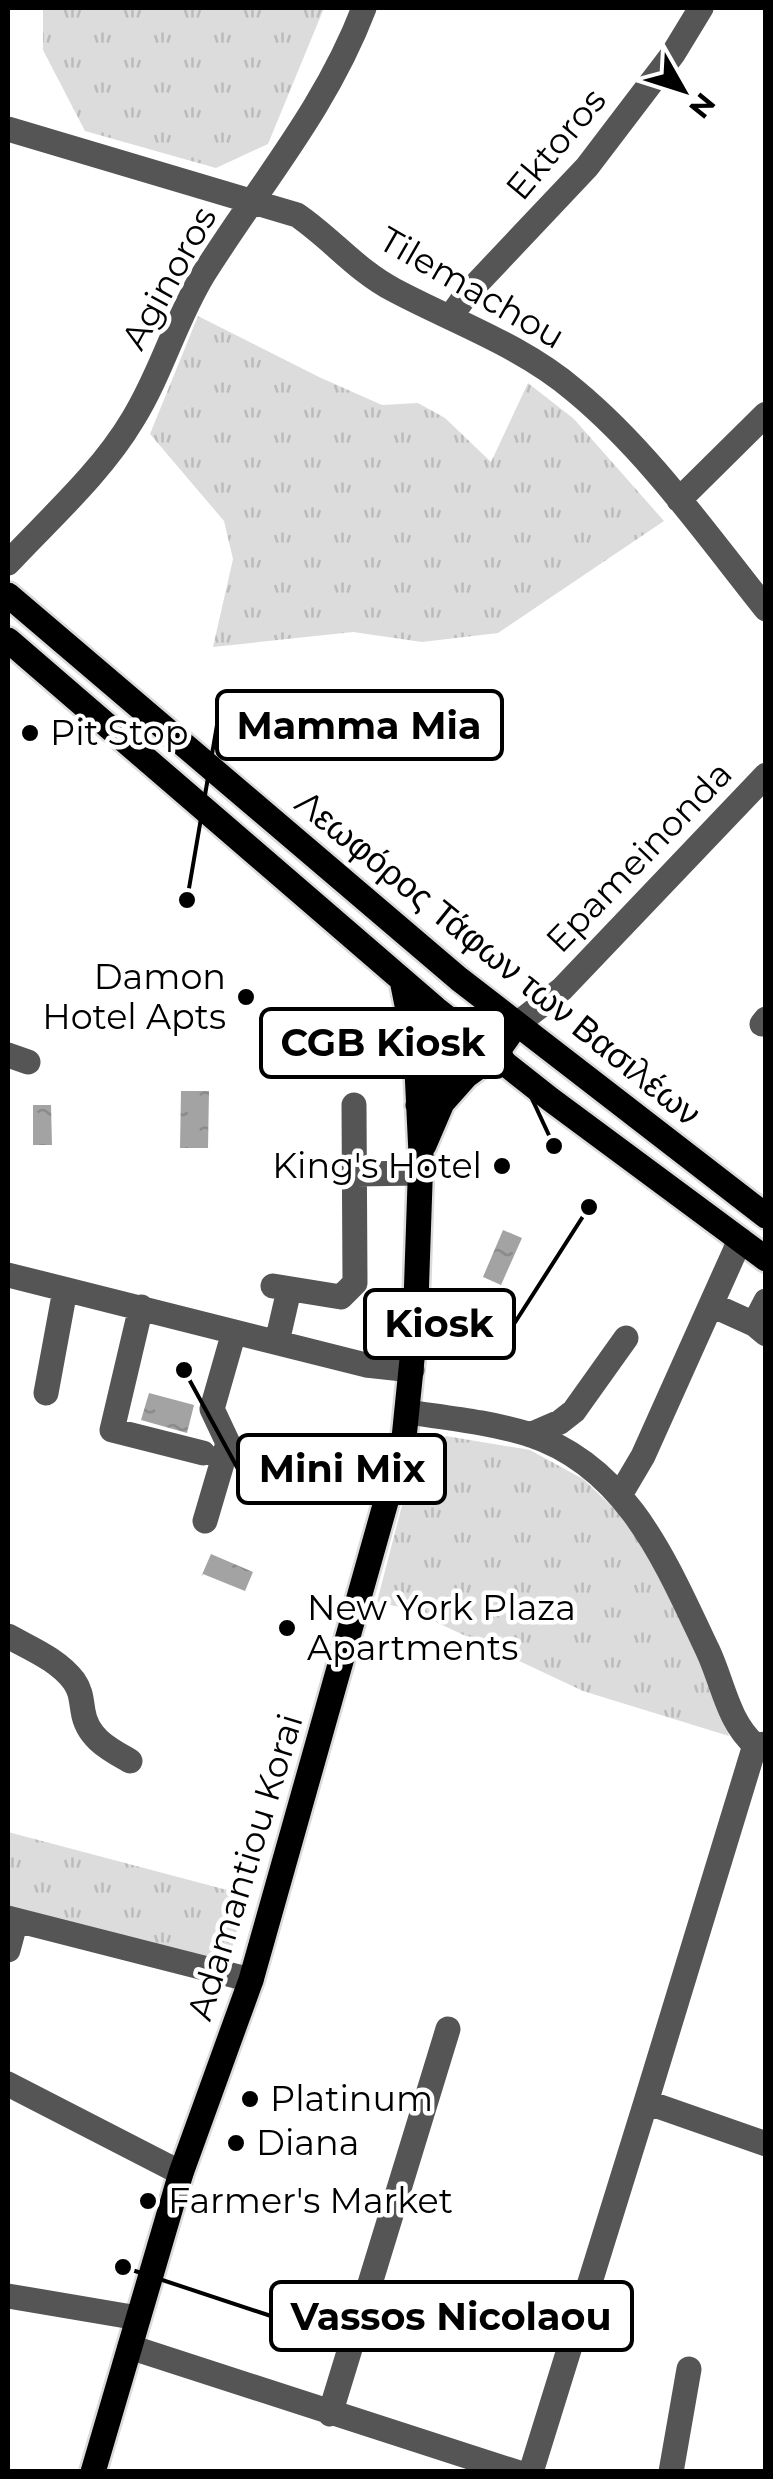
<svg xmlns="http://www.w3.org/2000/svg" width="773" height="2479" font-family="Montserrat,sans-serif">
<defs>
<pattern id="grass-tufts" width="24" height="20" patternUnits="userSpaceOnUse" patternTransform="scale(2.5)"><rect width="24" height="20" fill="#dcdcdc"/><path d="M3 7l-1-3M5 7V3M7 7l1-3M15 17l-1-3M17 17v-4M19 17l1-3" fill="none" stroke="#bbb"/></pattern>
<pattern id="water-ripples" width="26" height="14" patternUnits="userSpaceOnUse" patternTransform="scale(2.5)"><rect width="26" height="14" fill="#a3a3a3"/><path d="M2 4q2-2 4 0t4 0M15 11q2-2 4 0t4 0" fill="none" stroke="#8b8b8b"/></pattern>
</defs>
<rect width="100%" height="100%" fill="#fff"/>
<!-- grass -->
<path fill="url(#grass-tufts)" d="M43 8H324L268 144 216 168 85 131 43 50Z
M198 316 319 377 382 405 418 403 445 418 491 462 528 383 574 419 664 521 498 633 422 642 353 632 213 647 233 559 224 521 150 434Z
M446 1436 530 1450 583 1479 638 1531 705 1667 729 1736 583 1691 408 1609 377 1602 415 1455Z
M8 1832 246 1895 232 1948 221 1959 207 1960 8 1907Z"/>
<!-- water -->
<path fill="url(#water-ripples)" d="M181 1091H209L208 1148H180Z
M33 1105H51L52 1145H33Z
M503 1230 522 1238 501 1285 483 1277Z
M149 1393 194 1405 187 1433 141 1420Z
M211 1554 253 1572 245 1591 203 1574 201 1577Z"/>
<g fill="none" stroke-linecap="round" stroke-linejoin="round">
<defs>
<path id="major" d="M8 595 459 979 766 1216
M8 640 436 1009 550 1099 766 1259
M418 1105C435 1073 457 1047 491 1034
M424 1145 442 1103 466 1076 495 1055 517 1024
M93 2472 181 2173 251 1980 404 1438 415 1330 421 1154 416 1050 402 980"/>
</defs>
<!-- major casing -->
<use href="#major" stroke="#dbdbdb" stroke-width="30"/>
<!-- minor -->
<path stroke="#555" stroke-width="25" d="M8 129 297 215C331 238 357 271 394 290 454 322 521 345 574 390 648 451 706 534 766 609
M451 316 466 295 587 167 673 54 701 8
M679 500 766 414
M8 563C50 518 101 473 133 419 161 374 175 321 203 275 260 184 325 110 364 8
M517 1024 562 989 766 775
M762 1024 766 1019
M8 1055 28 1062
M356 1174 420 1173
M8 1275 366 1365 412 1370
M273 1286 341 1297 355 1283 354 1105
M712 1305 754 1324 766 1334
M141 1307 112 1430 203 1453
M754 1324 766 1301
M277 1342 289 1290
M46 1393 65 1290
M408 1412C448 1418 489 1422 528 1434 628 1466 667 1565 708 1651 723 1683 728 1722 755 1745L766 1744
M530 1435 560 1422 574 1411 626 1338
M620 1495 643 1456 740 1240
M205 1521 228 1443 212 1409 234 1332
M8 1636C31 1649 57 1659 74 1681 81 1691 81 1699 83 1711 87 1738 109 1749 130 1761
M8 1918 251 1980
M8 1950 16 1920
M8 2084 181 2173
M646 2102 755 1745
M8 2296 138 2318
M130 2347 516 2472
M330 2414 448 2029
M531 2472 646 2102 766 2144
M671 2472 689 2369"/>
<!-- major -->
<use href="#major" stroke="#000" stroke-width="25"/>
</g>
<!-- markers -->
<g fill="#000" stroke="#fff" stroke-width="4">
<circle cx="30" cy="733" r="10"/>
<circle cx="246" cy="997" r="10"/>
<circle cx="502" cy="1166" r="10"/>
<circle cx="287" cy="1628" r="10"/>
<circle cx="250" cy="2099" r="10"/>
<circle cx="236" cy="2143" r="10"/>
<circle cx="148" cy="2201" r="10"/>
</g>
<g text-anchor="middle" stroke-width="9" stroke-linejoin="round" paint-order="stroke">
<!-- street labels -->
<g font-size="35" fill="#000" stroke="#fff">
<text transform="translate(556 144) rotate(-50)" y="12">Ektoros</text>
<text transform="translate(169 278) rotate(-61)" y="12">Aginoros</text>
<text transform="translate(472 288) rotate(30)" y="12">Tilemachou</text>
<text transform="translate(639 857) rotate(-46)" y="12">Epameinonda</text>
<text transform="translate(498 958) rotate(39)" y="12">Λεωφόρος Τάφων των Βασιλέων</text>
<text transform="translate(245 1867) rotate(-73)" y="12">Adamantiou Korai</text>
</g>
<!-- poi labels -->
<g font-size="35" fill="#000" stroke="#fff" text-anchor="start">
<text x="50" y="745">Pit Stop</text>
<text x="226" y="989" text-anchor="end">Damon<tspan x="226" dy="40">Hotel Apts</tspan></text>
<text x="482" y="1178" text-anchor="end">King's Hotel</text>
<text x="307" y="1620">New York Plaza<tspan x="307" dy="40">Apartments</tspan></text>
<text x="270" y="2111">Platinum</text>
<text x="256" y="2155">Diana</text>
<text x="168" y="2213">Farmer's Market</text>
</g>
</g>
<!-- callouts -->
<path fill="none" stroke="#000" stroke-width="4" d="M187 900L217 725M554 1146L506 1043M589 1207L514 1324M184 1370L238 1469M123 2267L271 2316"/>
<g fill="#000" stroke="#fff" stroke-width="4">
<circle cx="187" cy="900" r="10"/>
<circle cx="554" cy="1146" r="10"/>
<circle cx="589" cy="1207" r="10"/>
<circle cx="184" cy="1370" r="10"/>
<circle cx="123" cy="2267" r="10"/>
</g>
<g fill="#fff" stroke="#000" stroke-width="4">
<rect x="217" y="691" width="285" height="68" rx="10"/>
<rect x="261" y="1009" width="245" height="68" rx="10"/>
<rect x="365" y="1290" width="149" height="68" rx="10"/>
<rect x="238" y="1435" width="207" height="68" rx="10"/>
<rect x="271" y="2282" width="361" height="68" rx="10"/>
</g>
<g font-size="38" text-anchor="middle" font-weight="bold" fill="#000">
<text x="359" y="739">Mamma Mia</text>
<text x="383" y="1056">CGB Kiosk</text>
<text x="439" y="1337">Kiosk</text>
<text x="342" y="1482">Mini Mix</text>
<text x="451" y="2330">Vassos Nicolaou</text>
</g>
<!-- border -->
<rect width="773" height="2479" fill="none" stroke="#000000" stroke-width="20"/>
<!-- north arrow -->
<g transform="translate(683 90) rotate(129)" stroke="#ffffff" stroke-width="8" paint-order="stroke">
<path d="M0-8L18 38L0 25L-18 38Z" fill="#000000"/>
<text y="-15" font-size="28" font-weight="bold" text-anchor="middle" fill="#000000">N</text>
</g>
</svg>
